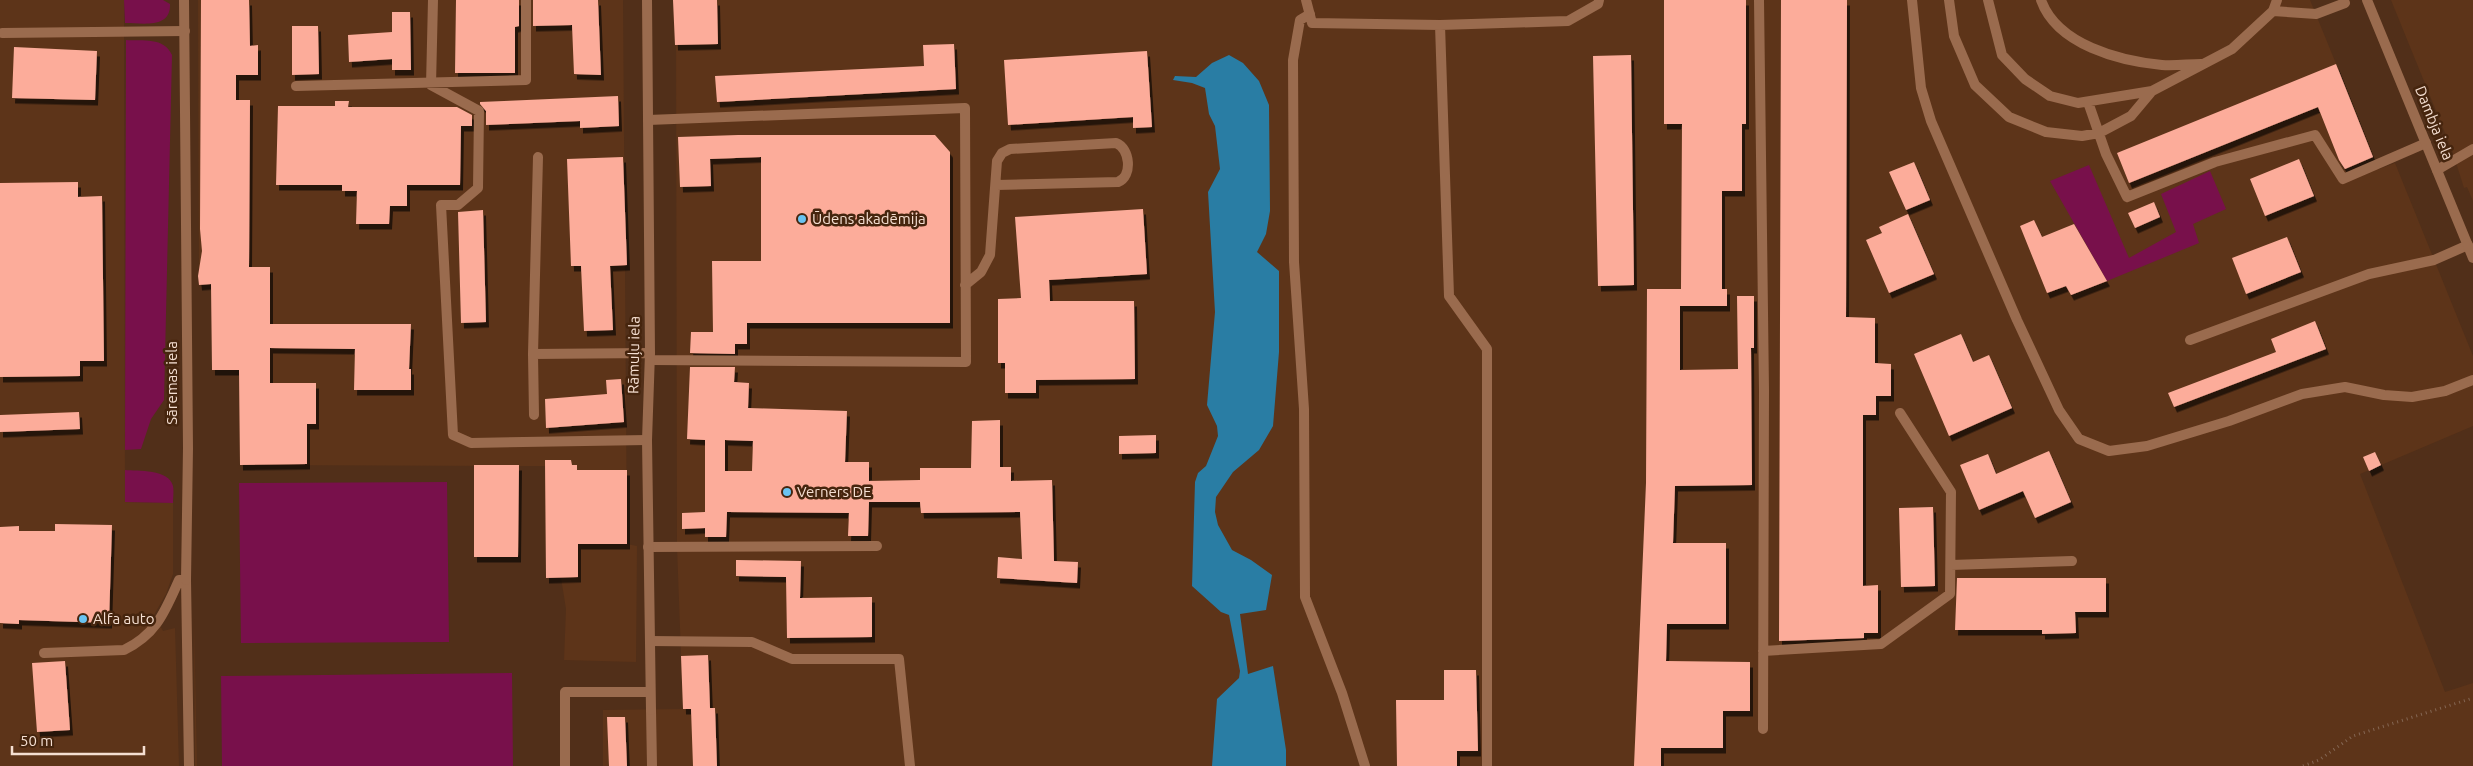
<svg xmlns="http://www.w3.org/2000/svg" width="2473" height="766" font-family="Ubuntu,sans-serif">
<defs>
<filter id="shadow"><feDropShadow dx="3" dy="5.5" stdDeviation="0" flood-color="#0009"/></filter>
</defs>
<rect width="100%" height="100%" fill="#512f19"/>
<!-- built -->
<path fill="#5d3419" d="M0 0H124L125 502 173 503V574L166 594 154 615 163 631 175 628 179 766H0Z
M198 0H623L627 544 637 546 636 662 564 660 566 609 561 578H546L545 466 240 465 239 384 250 370H212L213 284H199Z
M676 0H2310L2379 169 2395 163 2473 356V426L2360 474 2445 692 2473 683V766H603V710L683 709 677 547Z
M2391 0H2473V201L2467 187 2464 188 2452 150Z
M194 619 197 766H195Z"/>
<!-- green -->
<path fill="#78104b" d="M124 0H163L170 4C171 29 143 23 125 23Z
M126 40C143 41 164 37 172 55L164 400 151 419 141 449 125 450Z
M2089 165 2129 258 2176 232 2161 194 2210 171 2226 209 2193 224 2199 243 2107 281 2050 181Z
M125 470C138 471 169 469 173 486 174 491 173 498 173 503L125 502Z
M447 482 449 642 241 643 239 483Z
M512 673 513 766H222L221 676Z"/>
<!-- water -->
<path fill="#297da4" d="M1229 55 1243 63 1259 81 1269 105 1270 211 1266 234 1257 252 1279 271V352L1273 426 1259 450 1233 472 1216 497 1215 512 1218 525 1232 550 1251 560 1272 575 1266 610 1240 614 1248 674 1273 666 1286 750V766H1212L1217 699 1239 678 1240 671 1229 615 1221 612 1192 586 1195 482 1198 473 1206 466 1218 436 1217 426 1207 405 1215 312 1208 192 1220 169 1215 126 1209 114 1205 88 1192 83 1173 80 1175 76 1196 77 1212 63Z"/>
<!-- building -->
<path fill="#fcac9a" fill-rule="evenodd" filter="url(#shadow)" d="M201 0H249L250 46 258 45V75H236V100H250L249 267H270V324H411L409 369H411V390H354L355 349 270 348V383H316V424H307V464L240 465 239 370H212L211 284 199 285 198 276 202 251 200 229Z
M456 0H519V26L515 27V73H455Z
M533 0H598L601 75 574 74 572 25 533 26Z
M673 0H717L718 44 675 45Z
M1664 0H1746V124H1742V191H1722V289H1727V306H1680V370L1738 369 1737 296H1754V348H1751L1752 485 1675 486 1673 543H1726V624H1667L1666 661 1750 662V711H1723V748H1661V766H1634L1646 483 1647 289H1681L1682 124H1664Z
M1781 0H1847L1846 317 1875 318V363L1891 364V396H1876V415H1863V586L1878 585V633H1864V638L1779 641Z
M392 12H410L411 70H392V59L349 62 348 35 392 32Z
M292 26H318L319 74 292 75Z
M954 44 956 89 717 102 715 76 924 66 923 45Z
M14 47 97 51 95 100 12 98Z
M1147 51 1152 127 1133 128V117L1008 125 1004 60Z
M1631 55 1634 285 1598 286 1593 56Z
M2336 64 2373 157 2345 169 2339 160 2318 107 2129 183 2117 153Z
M618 96 619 126 580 128V121L486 125V111L480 104V102Z
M335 101H349L348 107H457L472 115V126H461L460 185H407V206H390L389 224H356L357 191H342V185H276L278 106H335Z
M738 135H935L950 152V323H747V344H735V354L690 353 691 332H713L712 261H761V157L710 159 711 186 680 187 678 137Z
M623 157 627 265 610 266 613 330 584 331 581 266H571L567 159Z
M2299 159 2314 196 2265 216 2250 179Z
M1914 162 1930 200 1906 210 1889 172Z
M78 182V197L102 196 104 361H80V376L0 377V183Z
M2154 202 2160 217 2135 228 2128 213Z
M1143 209 1147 274 1049 280 1050 301H1134L1135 379 1036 380V393H1005V363H998V299L1021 298 1015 217Z
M483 210 486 322 461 323 458 212Z
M1908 214 1934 274 1889 293 1866 240 1882 233 1879 227Z
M2034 220 2042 237 2074 224 2107 281 2071 295 2066 286 2047 293 2020 226Z
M2287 237 2301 272 2246 294 2232 258Z
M2315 321 2326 349 2174 407 2168 393 2276 352 2271 339Z
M1961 334 1973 362 1989 355 2012 408 1949 436 1914 354Z
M690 367H735L734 382 749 383 748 408 847 411 845 462H869V481L920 480V468H971L972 421 1000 420V467H1011V481L1052 480 1054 561 1078 562 1077 583 997 578 998 557 1022 559 1020 512 921 513 920 502H869L868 536H848L849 513 727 512 726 537H705V528L682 529V513L705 512V440L687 439ZM725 440 753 441 752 471H725Z
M621 379 624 422 546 428 545 399 607 394 606 380Z
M79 412 80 429 0 432V415Z
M1156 435V453L1119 454V436Z
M2049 451 2071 502 2035 518 2023 491 1979 510 1960 465 1988 454 1996 474Z
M2375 452 2381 465 2369 471 2363 457Z
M545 460H571L572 465H577V470H627V544H578V577L546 578Z
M474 465H519L518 557H474Z
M1933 507 1935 586 1901 587 1899 508Z
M55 524 112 525 109 623 19 620V624L0 623V527L19 526V531H55Z
M736 560 801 561 800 598 872 597V637L787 638 786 577 736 576Z
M1957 578H2106V612H2075L2076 633 2042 634V630H1955Z
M708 655 710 708H715L717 766H693L691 709H683L681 656Z
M65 661 70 730 37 732 32 663Z
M1444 670H1476L1478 751H1457V766H1397L1396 700H1444Z
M607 717H625L627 766H609Z"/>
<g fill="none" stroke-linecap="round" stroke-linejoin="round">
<!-- path -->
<path stroke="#846653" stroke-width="3" stroke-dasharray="1 4" stroke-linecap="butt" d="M2303 766 2319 760 2353 736 2473 698"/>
<!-- lane -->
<path stroke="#9a6b4e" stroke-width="10" d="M433 0 431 85 479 111 478 188 458 205H441L453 435 471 443 647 440
M1306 0 1312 23 1440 25 1568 21 1598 4 1599 0
M1759 0 1764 390 1763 729
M1912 0 1921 88 1931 121 2017 320 2059 410 2079 439 2109 451 2147 446 2229 421 2302 394 2345 387 2384 395 2412 397 2445 391 2473 380
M1949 0 1954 36 1975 85 2009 117 2046 132 2082 136 2099 133 2131 116 2152 91
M1988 0 2002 55 2025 79 2050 96 2078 103 2152 91 2232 49 2273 11 2277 0
M2041 0C2057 45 2120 61 2162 65 2175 66 2189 64 2201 64
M2273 11 2316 14 2345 3
M1310 14 1300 20 1293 60 1294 262 1304 409 1305 597 1342 693 1365 766
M1440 25 1449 296 1487 349V766
M2 33 185 31
M296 86 526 80V0
M2088 102 2106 154 2127 197 2215 162 2315 135 2343 179 2426 143
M648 120 965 108 966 362 650 360
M2437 170 2473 149
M965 285 981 272 990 255 997 161 1002 153 1010 149 1116 143C1130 148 1133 176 1118 182L996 185
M2190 340 2369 274 2434 260 2468 245
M533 354 650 353
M534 415 533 354 538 157
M648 547 877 546
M1951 565 2072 561
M650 641 752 642 792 659H899L910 766
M1763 651 1881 644 1950 594 1951 492 1900 413
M44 653 124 650C157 634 165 611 179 580H186L189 766
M651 710 652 766
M565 766V692H650"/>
<!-- street -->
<path stroke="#9a6b4e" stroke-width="10" d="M184 0 188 448 186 580
M647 0 650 353 647 440 651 710
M2367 0 2473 258"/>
</g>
<!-- markers -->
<g fill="#6ac3f1" stroke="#46250e" stroke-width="2">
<circle cx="802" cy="219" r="5"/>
<circle cx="787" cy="492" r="5"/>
<circle cx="83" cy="619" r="5"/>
</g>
<g text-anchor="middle" stroke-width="5" stroke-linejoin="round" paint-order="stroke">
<!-- street labels -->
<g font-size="15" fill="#f5dfd2" stroke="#46250e">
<text transform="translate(2434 123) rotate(68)" y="5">Dambja iela</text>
<text transform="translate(634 355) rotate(-89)" y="5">Rāmuļu iela</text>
<text transform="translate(172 383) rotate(-90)" y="5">Sāremas iela</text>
</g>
<!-- poi labels -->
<g font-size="15" fill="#f5dfd2" stroke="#46250e" text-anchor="start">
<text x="812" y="224">Ūdens akadēmija</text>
<text x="797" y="497">Verners DE</text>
<text x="93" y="624">Alfa auto</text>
</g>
</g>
<!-- scale -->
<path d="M12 746v8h132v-8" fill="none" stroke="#f5dfd2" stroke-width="2.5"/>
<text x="20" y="746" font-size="15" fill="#f5dfd2" stroke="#46250e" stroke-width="4" paint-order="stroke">50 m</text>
</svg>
